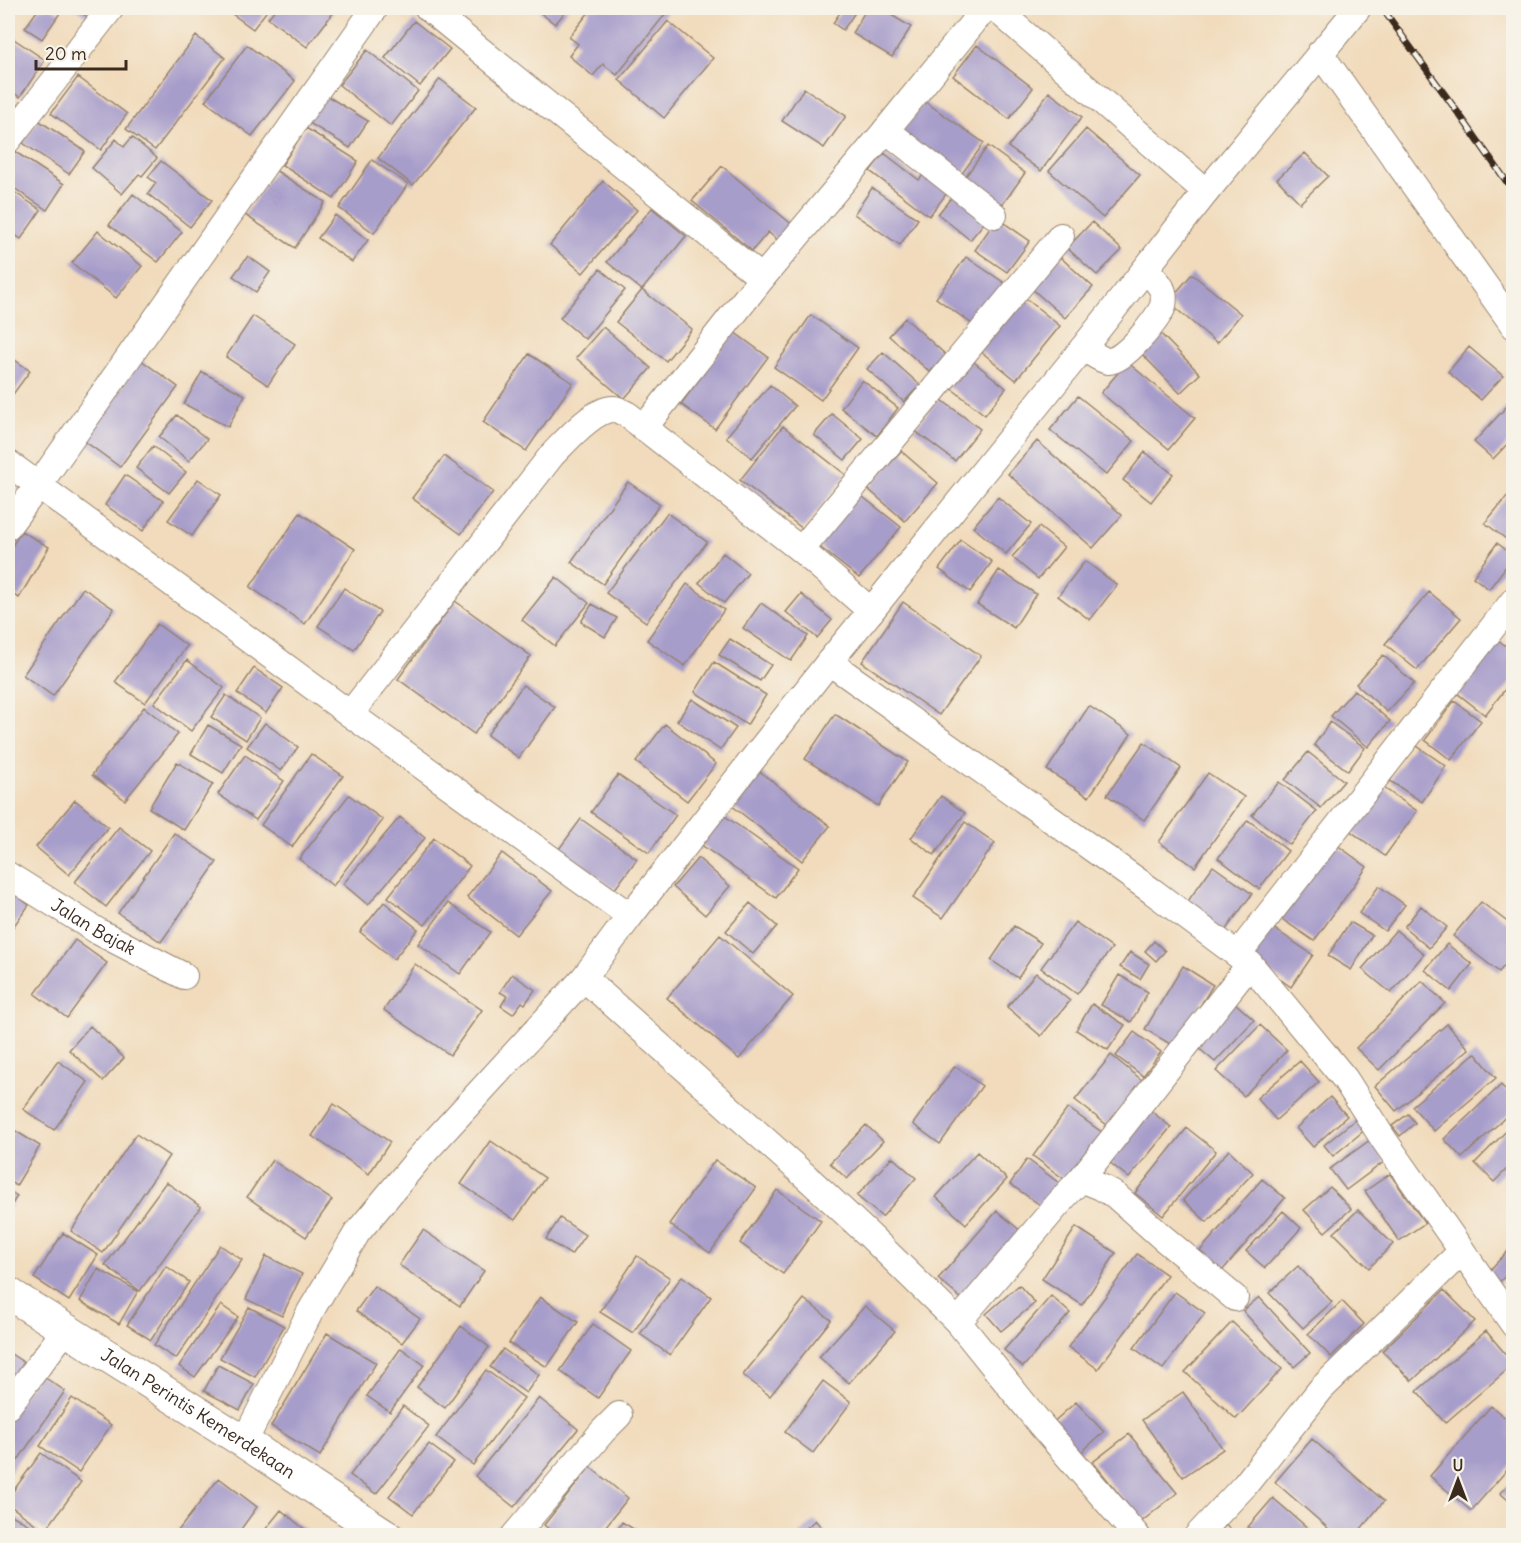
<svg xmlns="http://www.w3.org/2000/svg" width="1521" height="1543" font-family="Delius,sans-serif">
<rect width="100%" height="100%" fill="#f7f3e8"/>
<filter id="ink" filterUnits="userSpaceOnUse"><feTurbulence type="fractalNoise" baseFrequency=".0167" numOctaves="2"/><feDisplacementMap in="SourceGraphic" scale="12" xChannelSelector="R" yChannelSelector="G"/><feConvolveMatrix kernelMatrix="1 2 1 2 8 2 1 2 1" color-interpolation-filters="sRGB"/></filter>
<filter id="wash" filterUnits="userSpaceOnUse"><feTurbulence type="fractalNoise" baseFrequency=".008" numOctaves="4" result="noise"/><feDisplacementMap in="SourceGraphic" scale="24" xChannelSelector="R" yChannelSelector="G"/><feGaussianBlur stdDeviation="1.35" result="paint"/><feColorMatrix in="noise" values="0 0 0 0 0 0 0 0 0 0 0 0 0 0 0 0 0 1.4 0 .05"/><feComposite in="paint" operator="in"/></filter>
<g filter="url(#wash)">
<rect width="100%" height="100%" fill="#f1dbbc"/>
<g id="blocks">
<!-- building -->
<path fill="#a79dca" d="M39 8H51L60 13 42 39 25 28Z
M75 8H104L93 21Z
M224 8H269L253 29Z
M276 8H337L307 47 268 18Z
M543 8H569L555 24 539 12Z
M584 8H661L667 12 617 75 603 64 593 76 569 56 578 44 569 37 590 11Z
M843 8H858L843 30 833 23Z
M867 8H880L911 27 892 57 852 33Z
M414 21 450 49 420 86 385 58Z
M668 21 713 58 664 118 619 80Z
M8 35 45 60 20 97 8 89Z
M196 36 225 58 155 150 126 129Z
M247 45 295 81 252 136 205 101Z
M977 45 1033 88 1009 119 953 76Z
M367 50 418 91 391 126 339 85Z
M78 77 127 114 101 150 51 113Z
M440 79 476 107 413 185 378 158Z
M804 88 846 116 824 148 782 121Z
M1049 92 1082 117 1041 171 1008 147Z
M324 94 368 121 350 148 306 121Z
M924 101 984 143 961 175 901 133Z
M38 120 85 151 69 174 23 143Z
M306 128 358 161 334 199 282 165Z
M1086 129 1140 175 1103 218 1049 171Z
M132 137 157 158 142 176 139 174 122 194 92 168 116 139 124 147Z
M988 146 1025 173 1000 208 962 181Z
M14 151 64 184 47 210 8 184V161Z
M884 153 919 180 927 170 951 188 929 216 870 171Z
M1305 153 1328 176 1300 203 1277 179Z
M372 160 408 184 374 233 339 208Z
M161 161 212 200 190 227 148 194 156 183 148 177Z
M722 166 795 227 781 243 768 232 752 251 692 201Z
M275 170 325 202 295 248 245 215Z
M603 181 637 210 583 273 550 245Z
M8 188 41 210 21 239 8 230Z
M872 188 918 219 900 245 854 214Z
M956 192 988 218 970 240 938 214Z
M133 194 182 232 158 262 109 225Z
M652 208 686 236 642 290 607 262Z
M335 215 368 240 352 262 318 238Z
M997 218 1030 241 1007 272 975 250Z
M1092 222 1122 250 1097 275 1067 248Z
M98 231 142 266 116 298 72 263Z
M248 256 270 272 256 292 233 276Z
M1059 256 1093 287 1065 318 1030 287Z
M966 257 1006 284 975 326 936 298Z
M600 269 625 290 585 339 560 318Z
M1192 274 1241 314 1217 343 1168 302Z
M642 290 692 329 666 361 616 322Z
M1023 296 1060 326 1016 380 979 350Z
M811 315 858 348 821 400 774 367Z
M253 316 295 344 268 385 226 357Z
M905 318 946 355 930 372 889 336Z
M603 327 651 368 624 399 576 358Z
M1156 329 1200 374 1180 393 1136 348Z
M734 332 768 357 715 429 681 404Z
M1469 347 1503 376 1481 400 1448 372Z
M883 352 920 385 904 402 867 369Z
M529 354 573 383 526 451 483 422Z
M8 355 30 371 8 401Z
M969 358 1006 388 985 415 947 385Z
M141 360 178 387 120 467 83 440Z
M1127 362 1195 418 1169 449 1101 393Z
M202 372 245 395 228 427 184 404Z
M862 380 898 408 877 436 841 408Z
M770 385 795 406 752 458 726 437Z
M1078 396 1134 441 1106 475 1050 430Z
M939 398 980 429 955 461 914 430Z
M1509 404 1514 408V437L1493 459 1474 442Z
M832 414 863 439 845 460 814 435Z
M177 415 207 439 189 461 159 437Z
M783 426 846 475 803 529 740 480Z
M1037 441 1122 515 1093 548 1008 474Z
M153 446 186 472 169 493 136 468Z
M901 451 938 483 905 521 868 489Z
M1145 452 1173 474 1151 502 1123 480Z
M444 456 493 492 461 534 412 498Z
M125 475 163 501 143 531 105 505Z
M198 479 221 495 192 536 168 520Z
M628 482 660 504 603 584 571 562Z
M1514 488V545L1485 523Z
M858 493 901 527 859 578 816 544Z
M998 497 1031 524 1006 554 973 527Z
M300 513 355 549 305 624 250 587Z
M667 513 707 542 646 622 606 593Z
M1039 527 1064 547 1038 579 1012 557Z
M21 531 49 547 19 598 8 592V553Z
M961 540 992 562 970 592 939 569Z
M1497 543 1514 556 1489 589 1473 577Z
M723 553 748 573 724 603 699 583Z
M1085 561 1117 585 1090 620 1058 596Z
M999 570 1036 594 1014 628 977 604Z
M556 577 589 603 555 646 522 620Z
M687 584 724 610 685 666 647 640Z
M83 588 114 609 53 696 23 675Z
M344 588 380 612 354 650 318 626Z
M1429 592 1461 618 1417 670 1385 644Z
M801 594 832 620 817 638 786 612Z
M455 601 531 656 474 734 398 679Z
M903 602 981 656 939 715 862 662Z
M761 603 808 636 791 661 743 628Z
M592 604 617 618 605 637 581 622Z
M157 624 187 646 145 703 115 682Z
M730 639 771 665 760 681 719 655Z
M1498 640 1514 652V678L1485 715 1457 693Z
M1383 655 1414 683 1387 712 1356 684Z
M187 660 224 688 191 731 154 703Z
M714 662 766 695 747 725 695 692Z
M254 668 283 688 266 713 237 693Z
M523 685 555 707 519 758 487 735Z
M1354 690 1390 721 1368 747 1331 716Z
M226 695 260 718 246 740 211 717Z
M692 699 736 728 720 750 677 721Z
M1454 701 1481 721 1451 760 1425 740Z
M1089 706 1131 734 1089 797 1047 770Z
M144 707 178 734 125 800 92 775Z
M835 714 908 762 878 806 805 759Z
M1330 722 1365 748 1348 771 1314 745Z
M265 723 298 747 281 771 247 747Z
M665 724 716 764 687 801 636 762Z
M208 725 241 744 223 773 191 754Z
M1144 742 1181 768 1144 820 1107 795Z
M1414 744 1446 766 1422 802 1390 781Z
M1308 752 1344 781 1321 808 1285 780Z
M311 754 343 776 292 847 261 825Z
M245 755 284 781 256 820 218 794Z
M177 762 213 784 184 830 149 808Z
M759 771 830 826 802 861 731 805Z
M1208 773 1244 797 1195 867 1159 842Z
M618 775 676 815 649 853 591 812Z
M1279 782 1317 811 1290 845 1252 815Z
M1381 786 1417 811 1385 856 1349 830Z
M349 795 383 820 333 886 299 859Z
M941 796 965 813 934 855 911 838Z
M75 800 108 827 69 875 36 847Z
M722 814 798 868 776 898 700 844Z
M400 817 425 838 368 905 343 884Z
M581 819 637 859 615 889 559 849Z
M1248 820 1288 851 1259 889 1218 858Z
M965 822 995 843 943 918 913 898Z
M119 827 150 851 106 907 75 882Z
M174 833 217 862 161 942 118 913Z
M434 838 470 866 425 925 388 897Z
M1333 842 1367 867 1314 941 1279 917Z
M502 853 552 891 516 935 467 897Z
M698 858 730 886 705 915 673 887Z
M1213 866 1252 894 1222 935 1183 908Z
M1379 886 1405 905 1385 931 1359 913Z
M8 889 29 905 8 934Z
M384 902 418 929 394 959 360 932Z
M1481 902 1514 927V954L1499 972 1453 936Z
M448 903 490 932 460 974 418 944Z
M750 903 777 926 753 954 726 931Z
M1421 906 1447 927 1429 948 1404 927Z
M1075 922 1112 948 1077 994 1041 968Z
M1350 922 1372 935 1351 970 1328 956Z
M1267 924 1313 955 1291 987 1246 955Z
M1014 926 1041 943 1018 978 991 960Z
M1396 930 1424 954 1391 993 1362 969Z
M720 935 793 996 739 1059 667 998Z
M75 940 107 963 67 1018 35 994Z
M1154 941 1165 951 1156 961 1145 951Z
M1447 944 1472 964 1451 991 1425 970Z
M1130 952 1149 964 1140 979 1120 967Z
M415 964 482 1010 450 1055 384 1010Z
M1183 966 1213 985 1175 1047 1145 1029Z
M1036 973 1070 1001 1041 1036 1007 1007Z
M512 974 535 990 525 1004 522 1002 513 1014 501 1006 507 996 500 992Z
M1119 975 1148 992 1131 1022 1101 1005Z
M1422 981 1445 1003 1379 1070 1356 1048Z
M1234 1002 1254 1020 1215 1062 1195 1045Z
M1092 1004 1125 1025 1108 1050 1076 1030Z
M1447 1024 1469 1049 1396 1111 1375 1086Z
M1260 1025 1287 1050 1244 1096 1216 1071Z
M90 1026 124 1058 103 1081 69 1050Z
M1134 1032 1161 1052 1143 1076 1116 1056Z
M1475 1053 1496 1078 1434 1131 1412 1106Z
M1111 1055 1143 1081 1107 1125 1075 1100Z
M58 1061 88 1082 54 1130 23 1109Z
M1300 1061 1319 1082 1276 1120 1257 1098Z
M955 1066 982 1086 940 1144 913 1124Z
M1501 1085 1514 1099V1109L1462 1158 1444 1139Z
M1330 1097 1347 1116 1313 1147 1296 1128Z
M334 1104 390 1142 369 1174 312 1136Z
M1146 1107 1171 1127 1129 1178 1104 1158Z
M1068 1108 1103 1133 1068 1182 1033 1156Z
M1408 1114 1415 1123 1400 1136 1392 1126Z
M1357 1118 1366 1129 1333 1156 1324 1145Z
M1514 1123V1162L1494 1182 1475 1163Z
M866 1125 883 1141 847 1179 830 1163Z
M1187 1128 1216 1151 1163 1216 1135 1193Z
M14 1130 40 1146 16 1186 8 1180V1140Z
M136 1134 169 1156 103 1253 71 1231Z
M1370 1140 1385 1161 1346 1190 1330 1169Z
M491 1141 545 1178 515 1220 461 1184Z
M1229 1150 1253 1173 1207 1222 1183 1200Z
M977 1152 1007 1179 966 1224 936 1197Z
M892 1157 916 1178 882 1217 857 1196Z
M1027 1159 1063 1186 1046 1209 1010 1184Z
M272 1160 332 1200 306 1237 247 1197Z
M715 1160 756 1188 710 1253 669 1224Z
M1390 1174 1425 1223 1399 1241 1365 1191Z
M1262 1179 1285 1198 1222 1271 1200 1251Z
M166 1182 201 1207 140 1291 105 1265Z
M1330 1187 1351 1209 1325 1232 1304 1210Z
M8 1190 17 1196 8 1211Z
M777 1190 821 1221 783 1274 740 1243Z
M1358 1210 1393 1244 1369 1268 1334 1233Z
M997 1211 1022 1232 963 1300 938 1279Z
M1283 1211 1301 1228 1265 1268 1246 1251Z
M560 1218 585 1235 571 1255 546 1239Z
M1076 1227 1116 1253 1082 1305 1042 1279Z
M423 1230 484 1271 460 1306 399 1265Z
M63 1233 98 1255 69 1301 34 1278Z
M220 1245 242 1260 176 1359 154 1345Z
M1512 1247 1514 1268 1495 1286 1484 1276Z
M1137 1254 1167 1275 1098 1369 1068 1347Z
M266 1256 302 1274 282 1316 246 1299Z
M637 1256 670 1278 633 1333 600 1312Z
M166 1266 189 1282 151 1340 127 1325Z
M1298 1266 1332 1302 1303 1328 1269 1293Z
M98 1269 138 1291 119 1324 80 1301Z
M682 1276 711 1297 670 1355 640 1334Z
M1019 1285 1035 1303 1001 1331 986 1314Z
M374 1286 420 1319 402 1343 356 1311Z
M1444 1290 1475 1321 1412 1381 1382 1351Z
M1175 1292 1205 1313 1163 1369 1134 1348Z
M1051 1296 1070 1313 1023 1367 1004 1350Z
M540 1297 578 1322 547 1367 509 1343Z
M1259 1297 1310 1353 1294 1367 1243 1311Z
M804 1299 831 1320 770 1396 743 1375Z
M1342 1301 1364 1324 1331 1357 1308 1334Z
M221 1305 238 1317 195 1377 179 1366Z
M865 1306 895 1331 849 1383 819 1357Z
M249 1307 284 1326 255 1377 220 1358Z
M1232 1322 1282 1369 1236 1419 1185 1372Z
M593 1324 631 1351 598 1398 560 1371Z
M461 1326 489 1347 445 1408 417 1387Z
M1486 1331 1514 1364 1445 1423 1417 1391Z
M327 1333 376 1363 320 1456 271 1426Z
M401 1348 424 1365 390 1412 367 1396Z
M503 1349 539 1375 526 1393 490 1367Z
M8 1352 26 1364 8 1390Z
M218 1365 254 1384 240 1410 204 1391Z
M486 1370 524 1398 473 1465 436 1437Z
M38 1373 65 1391 8 1475V1418Z
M823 1381 851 1402 813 1453 785 1432Z
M1183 1392 1223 1449 1183 1477 1142 1420Z
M72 1398 111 1425 79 1472 40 1446Z
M539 1398 578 1429 514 1507 475 1476Z
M1076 1402 1104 1432 1077 1456 1050 1425Z
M403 1406 429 1426 376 1494 350 1475Z
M1491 1406 1514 1425V1462L1471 1511 1430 1476Z
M1129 1434 1177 1493 1141 1522 1093 1462Z
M1312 1439 1384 1501 1355 1536H1337L1275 1482Z
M429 1444 453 1462 413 1514 389 1496Z
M41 1453 81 1482 45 1531 8 1504V1498Z
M590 1467 628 1498 598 1536H557L544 1525Z
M219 1478 257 1507 236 1536H174Z
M1514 1479V1505L1500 1493Z
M1273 1498 1317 1536H1258L1248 1527Z
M281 1510 313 1536H260Z
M8 1513 38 1530 35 1536H8Z
M815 1520 829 1536H798Z
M622 1522 645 1536H614Z
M1226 1525 1236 1536H1215Z"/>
</g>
</g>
<g filter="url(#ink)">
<use href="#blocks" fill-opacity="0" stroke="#96826d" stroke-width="1.5"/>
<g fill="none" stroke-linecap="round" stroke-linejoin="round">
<defs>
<g id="minor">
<path d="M428 8 762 278"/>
<path d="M995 8 1206 192"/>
<path d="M1320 53 1514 326"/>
<path d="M886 130 994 215"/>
<path d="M8 140 111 8"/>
<path d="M1083 348C1091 352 1100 360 1108 361 1123 363 1158 319 1163 306 1164 302 1164 295 1163 292 1160 282 1152 277 1145 270"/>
<path d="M644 428 762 278 886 130 985 8"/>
<path d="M8 463 350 714 630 916"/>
<path d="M8 526 38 486 375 8"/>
<path d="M801 550 1061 236"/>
<path d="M829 662 1152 891 1250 964 1345 1079 1384 1140 1514 1325"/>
<path d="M350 714 552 455C565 442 594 408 614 409 618 409 624 413 628 415L801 550 871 611"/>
<path id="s1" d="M8 875 99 932 184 976"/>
<path d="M1238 954 1514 600"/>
<path d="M584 978 812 1182 869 1235 958 1322 1041 1425 1137 1536"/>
<path d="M1081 1179 1250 964"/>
<path d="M958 1322 1065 1196 1081 1179 1101 1187 1116 1196 1162 1237 1235 1298"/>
<path d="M8 1406 66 1329"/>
<path d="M244 1442 310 1312 357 1233 421 1156 584 978 630 916 829 662 871 611 1083 348 1206 192 1358 8"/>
<path d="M514 1536 603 1431 619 1415"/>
<path d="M1197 1536 1245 1485 1321 1389 1462 1251"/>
</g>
<g id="tertiary">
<path id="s2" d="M8 1293 244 1442 387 1536"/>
</g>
</defs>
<!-- minor casing -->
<use href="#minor" stroke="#96826d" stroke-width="28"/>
<!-- tertiary casing -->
<use href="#tertiary" stroke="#96826d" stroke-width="34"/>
<!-- minor -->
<use href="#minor" stroke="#fff" stroke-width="26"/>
<!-- tertiary -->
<use href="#tertiary" stroke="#fff" stroke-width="32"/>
<defs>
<path id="rail" d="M1382 8 1464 121 1514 192"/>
</defs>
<!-- rail casing -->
<use href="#rail" stroke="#3b2a1e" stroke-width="7"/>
<!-- rail -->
<use href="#rail" stroke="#f7f3e8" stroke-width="4.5" stroke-dasharray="14" stroke-linecap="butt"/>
</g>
</g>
<g text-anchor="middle" stroke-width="6" stroke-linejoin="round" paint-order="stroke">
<!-- street labels -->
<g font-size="18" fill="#3b2a1e" stroke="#f7f3e8">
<text dy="6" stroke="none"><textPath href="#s1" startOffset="100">Jalan Bajak</textPath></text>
<text dy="6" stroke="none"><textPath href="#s2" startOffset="225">Jalan Perintis Kemerdekaan</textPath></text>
</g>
</g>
<!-- margin -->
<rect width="1521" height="1543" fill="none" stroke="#f7f3e8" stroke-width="30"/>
<!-- north arrow -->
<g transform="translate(1458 1480)" stroke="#f7f3e8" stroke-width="4.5" paint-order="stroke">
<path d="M0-4.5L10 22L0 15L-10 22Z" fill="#3b2a1e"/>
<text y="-9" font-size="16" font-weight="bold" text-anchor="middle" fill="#3b2a1e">U</text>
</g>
<!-- scale -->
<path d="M36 60v9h90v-9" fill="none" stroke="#3b2a1e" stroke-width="3"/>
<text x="45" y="60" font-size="18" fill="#3b2a1e" stroke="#f7f3e8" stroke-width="4.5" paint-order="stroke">20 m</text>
</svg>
